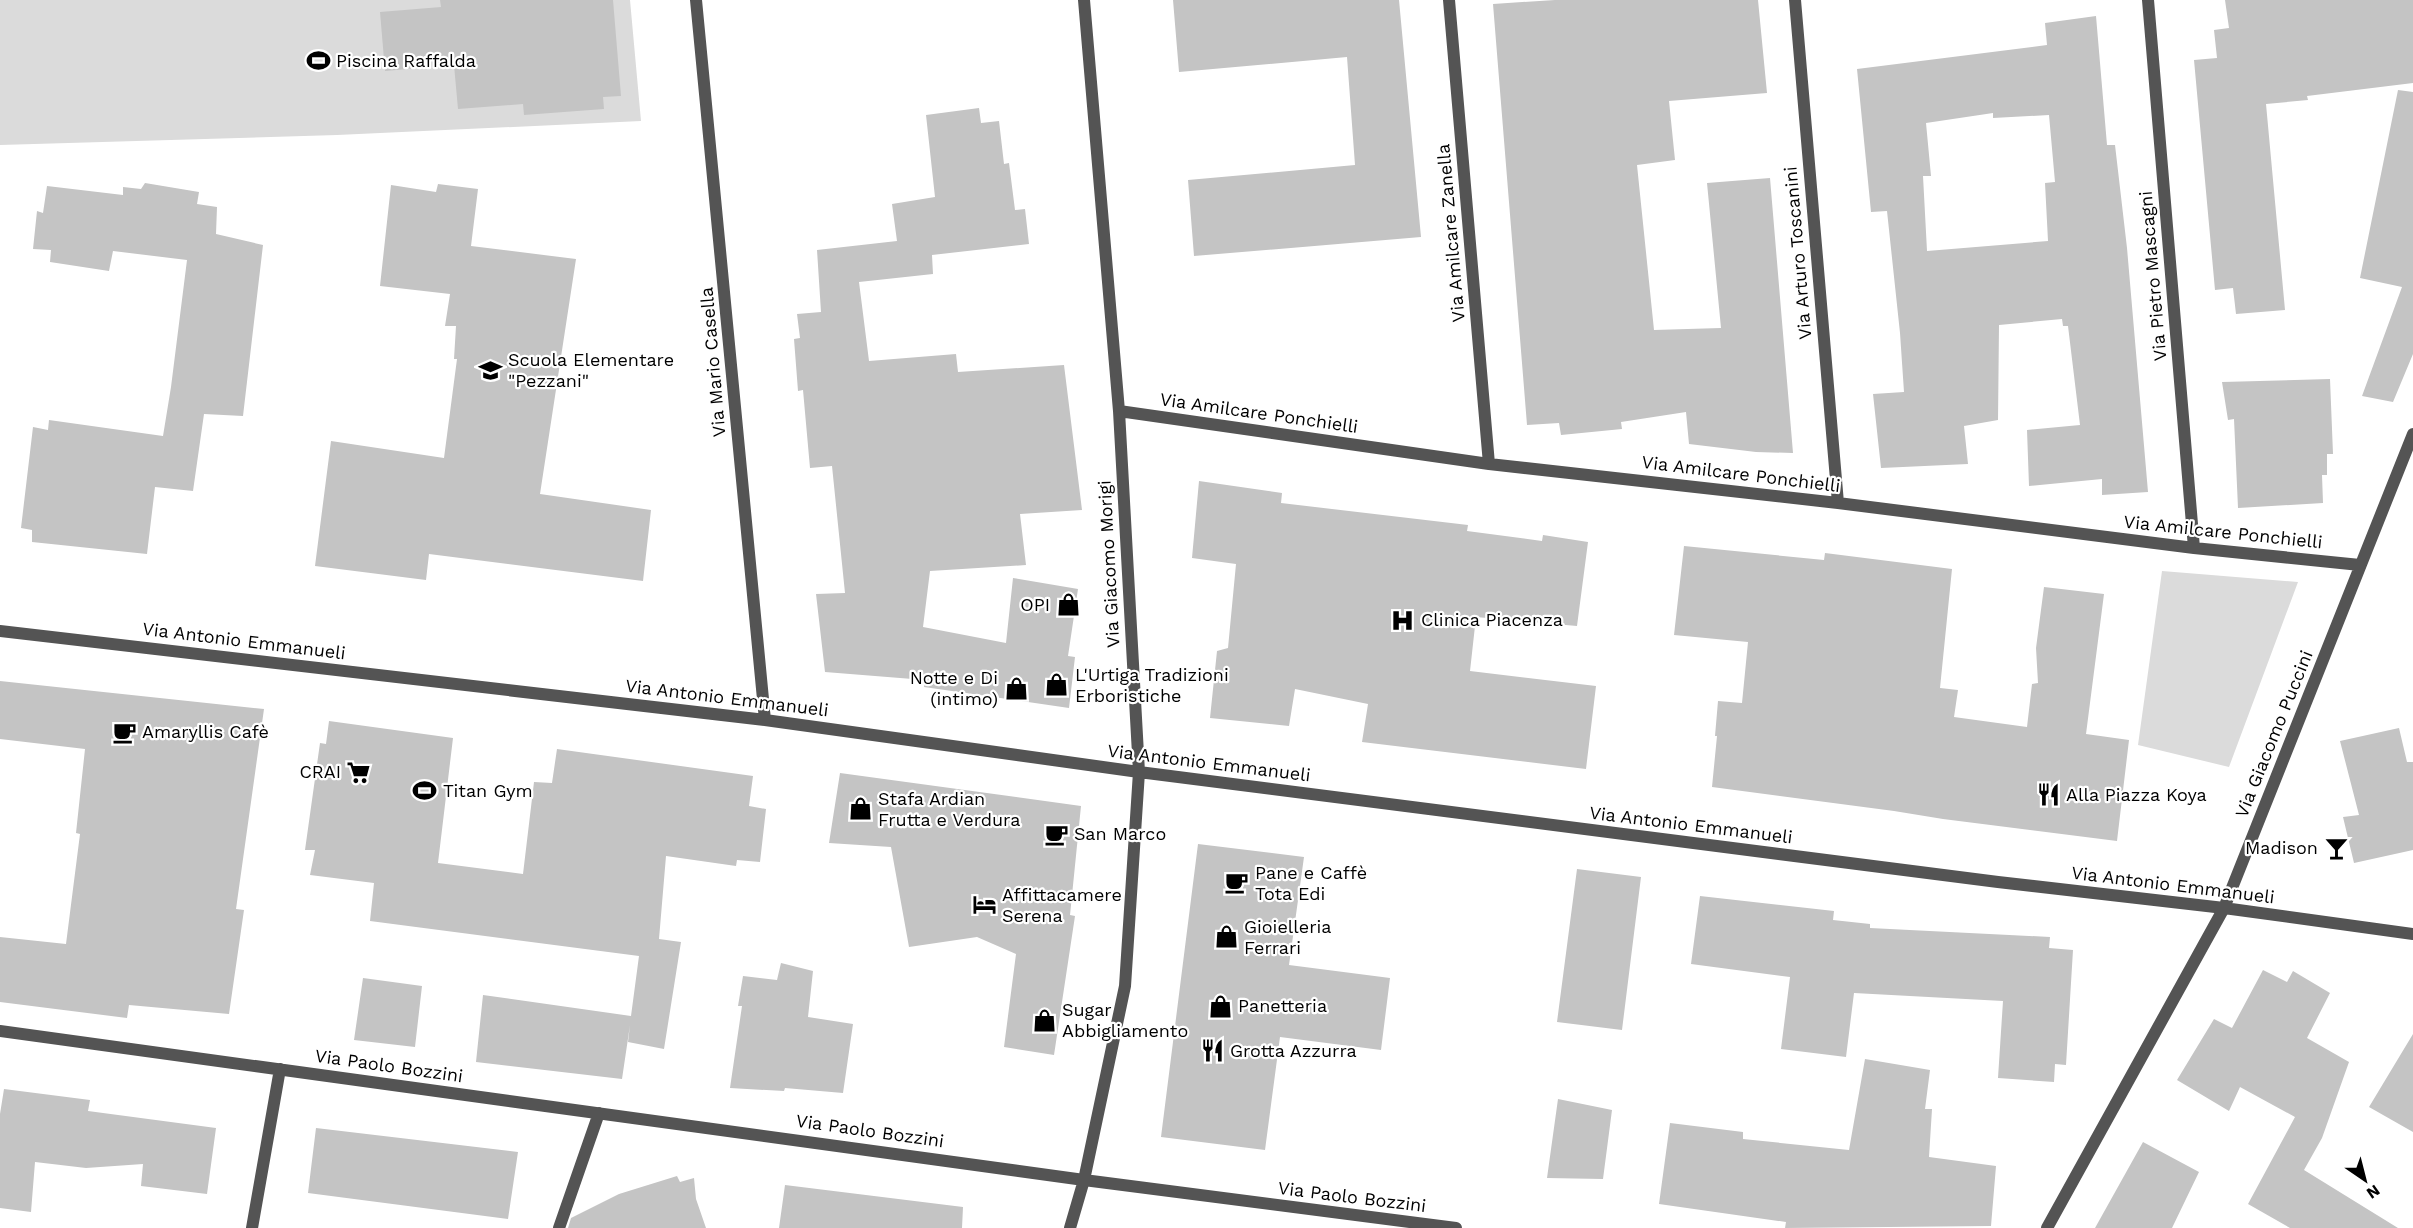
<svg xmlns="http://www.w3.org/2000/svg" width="2413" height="1228" font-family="'Work Sans',sans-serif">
<rect width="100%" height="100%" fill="#fff"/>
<!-- green -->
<path fill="#dbdbdb" d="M0 0H630L641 121 337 135 0 145Z
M2162 571 2298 582 2229 767 2138 745Z"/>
<!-- building -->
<path fill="#c4c4c4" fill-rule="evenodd" d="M440 0H613L621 96 603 97 604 109 524 115 523 104 458 109 454 65 385 71 380 12 441 7Z
M1173 0H1399L1421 237 1194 256 1188 180 1355 165 1347 57 1179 72Z
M1555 0H1758L1767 93 1669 101 1675 160 1637 165 1654 330 1721 328 1707 183 1770 178 1793 453 1756 452 1689 444 1686 412 1621 422 1622 429 1561 435 1559 423 1527 425 1493 4Z
M2225 0H2413V83L2307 96 2308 100 2266 104 2285 310 2236 314 2233 288 2215 290 2194 60 2217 58 2214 30 2229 28Z
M2096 16 2107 145H2115L2127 248 2148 492 2102 495V479L2029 486 2027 430 2080 425 2068 326H2063L2062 319 1999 325 1998 420 1964 426 1968 464 1881 468 1873 394 1904 392 1900 333 1887 211 1871 212 1857 69 2047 45 2045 23ZM1993 113V118L2049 115 2055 182 2045 183 2048 241 1927 251 1923 176H1931L1926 123Z
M2398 90 2413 92V354L2393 402 2362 396 2402 287 2360 278Z
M979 108 981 123 999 121 1004 164 1009 163 1015 210 1025 209 1029 244 932 255 933 274 859 282 869 361 956 354 958 372 1064 365 1082 510 1020 514 1026 565 930 571 923 627 1006 643 1013 578 1078 589 1068 656 1075 657 1069 708 924 687 925 680 825 672 816 594 845 593 832 466 810 468 803 390 798 391 794 339 800 338 797 314 821 312 817 250 897 241 892 204 935 197 926 115Z
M145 183 199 192 197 204 217 207 216 234 263 245 243 416 204 414 193 491 155 487 147 554 32 542V530L21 528 33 427 48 430 49 420 163 436 171 387 187 260 113 251 109 271 50 262 51 250 33 249 37 211 43 213 47 186 123 195V187L141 189Z
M438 184 478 189 471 246 576 259 540 494 651 510 643 581 429 554 426 580 315 566 331 441 444 458 457 359H454L456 326H445L450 294 380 286 391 185 436 192Z
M2330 379 2333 454H2327V475H2322L2323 503 2238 508 2234 419 2228 420 2222 382Z
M1199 481 1282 493 1281 503 1468 525 1467 531 1542 541 1543 535 1588 542 1577 626 1476 617 1470 671 1596 686 1586 769 1362 742 1368 704 1295 689 1289 726 1210 718 1217 651 1228 648 1236 564 1192 558Z
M1684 546 1824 560 1825 553 1952 569 1940 688 1958 690 1954 717 2027 727 2032 684 2038 683 2036 648 2044 587 2104 594 2086 734 2129 740 2117 841 1943 819 1894 811 1712 787 1717 736H1715L1718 701 1742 703 1748 642 1674 635Z
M0 681 264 709 236 909 244 910 229 1014 129 1005 127 1018 0 1002V937L66 944 80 834 76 833 85 749 0 739Z
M329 721 453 738 438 863 523 874 534 782 552 783 557 749 753 776 749 806 766 809 760 862 737 860 736 866 666 856 659 939 681 942 664 1049 628 1042 630 1025 622 1079 476 1062 483 995 631 1016 639 956 370 921 374 883 310 875 315 850H305L320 743 326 744Z
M2399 728 2407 762H2413V850L2354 863 2343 817 2359 815 2340 741Z
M840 773 1081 806 1070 915 1075 916 1054 1055 1004 1047 1016 954 977 937 909 947 891 847 829 843Z
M1198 844 1304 857 1289 965 1390 978 1381 1050 1280 1037 1265 1150 1161 1137Z
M1577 869 1641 877 1622 1030 1557 1022Z
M1700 896 1834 911 1833 920 1870 924V928L2050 937 2049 948 2073 950 2066 1065 2055 1064 2054 1082 1998 1078 2003 1001 1854 993 1846 1057 1781 1049 1790 977 1691 964Z
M781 963 813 971 808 1017 853 1024 843 1093 785 1088 784 1091 730 1088 742 1006H738L743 976 777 980Z
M2263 970 2287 982 2293 971 2330 993 2307 1038 2349 1062 2322 1138 2304 1170 2398 1228H2290L2248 1204 2295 1117 2240 1087 2229 1111 2177 1080 2214 1019 2232 1028Z
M363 978 422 986 415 1047 354 1040Z
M2413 1034V1132L2369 1107Z
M1865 1059 1930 1070 1925 1109H1932L1929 1157 1996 1166 1991 1226 1785 1228 1786 1222 1659 1204 1670 1123 1743 1132V1139L1849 1150Z
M4 1089 90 1100 88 1111 216 1128 207 1194 141 1186 143 1164 86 1168 35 1162 31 1212 0 1208V1114Z
M1558 1099 1612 1110 1603 1179 1547 1178Z
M316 1128 518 1152 508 1219 308 1193Z
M2143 1142 2199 1172 2172 1228H2095Z
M677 1176 680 1182 694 1178 696 1199 706 1228H568L571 1218 619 1194Z
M785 1185 963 1207 962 1228H779Z"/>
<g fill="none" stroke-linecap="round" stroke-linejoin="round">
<!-- street -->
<path stroke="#545454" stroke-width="12" d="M696 0 765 720
M1449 0 1489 464
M1795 0 1838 503
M2148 0 2194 548
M1119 411 1489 464 1838 503 2194 548 2360 565
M0 631 765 720 1139 772 1998 882 2224 908 2413 934
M0 1031 1084 1180 1456 1228
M252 1228 280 1069
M559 1228 599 1113
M1070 1228 1084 1180 1125 986 1139 772 1119 411 1084 0
M2047 1228 2224 908 2413 434"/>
</g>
<!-- icons -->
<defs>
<symbol id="stadium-bare" viewBox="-9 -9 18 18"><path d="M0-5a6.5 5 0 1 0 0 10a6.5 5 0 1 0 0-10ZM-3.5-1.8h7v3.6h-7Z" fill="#000" stroke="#fff" stroke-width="2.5" paint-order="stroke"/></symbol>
<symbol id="school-bare" viewBox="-9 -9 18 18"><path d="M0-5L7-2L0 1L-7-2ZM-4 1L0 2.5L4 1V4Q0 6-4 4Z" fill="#000" stroke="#fff" stroke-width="2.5" paint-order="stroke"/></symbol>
<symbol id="shop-bare" viewBox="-9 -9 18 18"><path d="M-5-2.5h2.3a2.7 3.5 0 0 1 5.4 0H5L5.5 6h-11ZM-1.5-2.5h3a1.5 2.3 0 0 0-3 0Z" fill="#000" stroke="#fff" stroke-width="2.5" paint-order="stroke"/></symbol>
<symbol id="hospital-bare" viewBox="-9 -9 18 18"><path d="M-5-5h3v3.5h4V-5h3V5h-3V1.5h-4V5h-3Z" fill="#000" stroke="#fff" stroke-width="2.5" paint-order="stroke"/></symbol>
<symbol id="cafe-bare" viewBox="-9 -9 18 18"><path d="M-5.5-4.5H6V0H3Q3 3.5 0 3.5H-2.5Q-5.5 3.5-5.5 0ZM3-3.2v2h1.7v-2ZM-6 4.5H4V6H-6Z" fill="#000" stroke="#fff" stroke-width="2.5" paint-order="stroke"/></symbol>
<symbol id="supermarket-bare" viewBox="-9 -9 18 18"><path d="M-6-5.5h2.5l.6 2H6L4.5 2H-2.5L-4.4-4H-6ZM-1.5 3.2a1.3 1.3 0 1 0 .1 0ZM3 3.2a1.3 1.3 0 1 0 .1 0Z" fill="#000" stroke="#fff" stroke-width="2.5" paint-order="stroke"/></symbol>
<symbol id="restaurant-bare" viewBox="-9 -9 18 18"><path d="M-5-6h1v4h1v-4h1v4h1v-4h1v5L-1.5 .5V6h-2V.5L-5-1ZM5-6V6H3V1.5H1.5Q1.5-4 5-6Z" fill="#000" stroke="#fff" stroke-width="2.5" paint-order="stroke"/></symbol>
<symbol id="bar-bare" viewBox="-9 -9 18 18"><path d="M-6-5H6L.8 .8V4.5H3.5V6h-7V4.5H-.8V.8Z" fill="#000" stroke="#fff" stroke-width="2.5" paint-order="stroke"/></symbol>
<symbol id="hotel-bare" viewBox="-9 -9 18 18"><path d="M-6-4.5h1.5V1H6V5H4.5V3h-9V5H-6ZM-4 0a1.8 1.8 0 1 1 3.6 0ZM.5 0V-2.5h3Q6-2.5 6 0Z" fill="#000" stroke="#fff" stroke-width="2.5" paint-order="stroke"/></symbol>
</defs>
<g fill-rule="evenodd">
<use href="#stadium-bare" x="302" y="44" width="33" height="33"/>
<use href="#school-bare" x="474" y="354" width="33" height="33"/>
<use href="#shop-bare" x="1052" y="588" width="33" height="33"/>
<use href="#hospital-bare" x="1386" y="604" width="33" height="33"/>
<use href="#shop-bare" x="1040" y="668" width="33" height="33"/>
<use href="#shop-bare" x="1000" y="672" width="33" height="33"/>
<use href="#cafe-bare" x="108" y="716" width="33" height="33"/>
<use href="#supermarket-bare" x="342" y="756" width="33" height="33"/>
<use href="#stadium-bare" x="408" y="774" width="33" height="33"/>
<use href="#restaurant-bare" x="2032" y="778" width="33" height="33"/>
<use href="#shop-bare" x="844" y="792" width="33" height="33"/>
<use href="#cafe-bare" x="1040" y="818" width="33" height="33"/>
<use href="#bar-bare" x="2320" y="832" width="33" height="33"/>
<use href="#cafe-bare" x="1220" y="866" width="33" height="33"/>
<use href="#hotel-bare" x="968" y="888" width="33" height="33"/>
<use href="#shop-bare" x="1210" y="920" width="33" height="33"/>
<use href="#shop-bare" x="1204" y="990" width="33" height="33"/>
<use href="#shop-bare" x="1028" y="1004" width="33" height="33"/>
<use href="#restaurant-bare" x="1196" y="1034" width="33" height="33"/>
</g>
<g text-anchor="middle" stroke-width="4.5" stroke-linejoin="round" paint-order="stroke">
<!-- poi labels -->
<g font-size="18" fill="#000" stroke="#fff" text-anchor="start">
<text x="336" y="67">Piscina Raffalda</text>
<text x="508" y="366">Scuola Elementare<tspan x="508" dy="21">"Pezzani"</tspan></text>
<text x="1050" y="611" text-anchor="end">OPI</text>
<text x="1421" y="626">Clinica Piacenza</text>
<text x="1075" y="681">L'Urtiga Tradizioni<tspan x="1075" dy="21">Erboristiche</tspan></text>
<text x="998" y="684" text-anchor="end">Notte e Di<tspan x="998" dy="21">(intimo)</tspan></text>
<text x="142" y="738">Amaryllis Cafè</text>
<text x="341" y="778" text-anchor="end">CRAI</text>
<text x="443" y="797">Titan Gym</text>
<text x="2066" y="801">Alla Piazza Koya</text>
<text x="878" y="805">Stafa Ardian<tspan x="878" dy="21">Frutta e Verdura</tspan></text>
<text x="1074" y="840">San Marco</text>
<text x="2318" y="854" text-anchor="end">Madison</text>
<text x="1255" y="879">Pane e Caffè<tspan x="1255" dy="21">Tota Edi</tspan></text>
<text x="1002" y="901">Affittacamere<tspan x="1002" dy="21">Serena</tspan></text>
<text x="1244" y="933">Gioielleria<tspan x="1244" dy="21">Ferrari</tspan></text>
<text x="1238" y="1012">Panetteria</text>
<text x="1062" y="1016">Sugar<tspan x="1062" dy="21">Abbigliamento</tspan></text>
<text x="1230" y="1057">Grotta Azzurra</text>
</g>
<!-- street labels -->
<g font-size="18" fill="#000" stroke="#fff">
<text transform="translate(1451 233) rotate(-95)" y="6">Via Amilcare Zanella</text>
<text transform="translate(1798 253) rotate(-95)" y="6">Via Arturo Toscanini</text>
<text transform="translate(2153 276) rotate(-95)" y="6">Via Pietro Mascagni</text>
<text transform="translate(713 362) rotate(-95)" y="6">Via Mario Casella</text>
<text transform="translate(1259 413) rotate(8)" y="6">Via Amilcare Ponchielli</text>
<text transform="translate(1741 474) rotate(7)" y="6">Via Amilcare Ponchielli</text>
<text transform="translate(2223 532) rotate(6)" y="6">Via Amilcare Ponchielli</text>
<text transform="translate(1109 564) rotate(-93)" y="6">Via Giacomo Morigi</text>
<text transform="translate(244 641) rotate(7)" y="6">Via Antonio Emmanueli</text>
<text transform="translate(727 698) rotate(7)" y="6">Via Antonio Emmanueli</text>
<text transform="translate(2274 734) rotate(-68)" y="6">Via Giacomo Puccini</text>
<text transform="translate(1209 763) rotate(7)" y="6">Via Antonio Emmanueli</text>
<text transform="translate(1691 825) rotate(7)" y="6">Via Antonio Emmanueli</text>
<text transform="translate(2173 885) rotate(7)" y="6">Via Antonio Emmanueli</text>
<text transform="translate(389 1066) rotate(8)" y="6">Via Paolo Bozzini</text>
<text transform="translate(870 1131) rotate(8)" y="6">Via Paolo Bozzini</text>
<text transform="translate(1352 1197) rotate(7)" y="6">Via Paolo Bozzini</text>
</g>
</g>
<!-- north arrow -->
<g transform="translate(2365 1180) rotate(145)" stroke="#ffffff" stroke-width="4.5" paint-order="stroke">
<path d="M0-4.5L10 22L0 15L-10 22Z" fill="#000000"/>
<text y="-9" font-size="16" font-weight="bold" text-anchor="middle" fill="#000000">N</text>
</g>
</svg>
